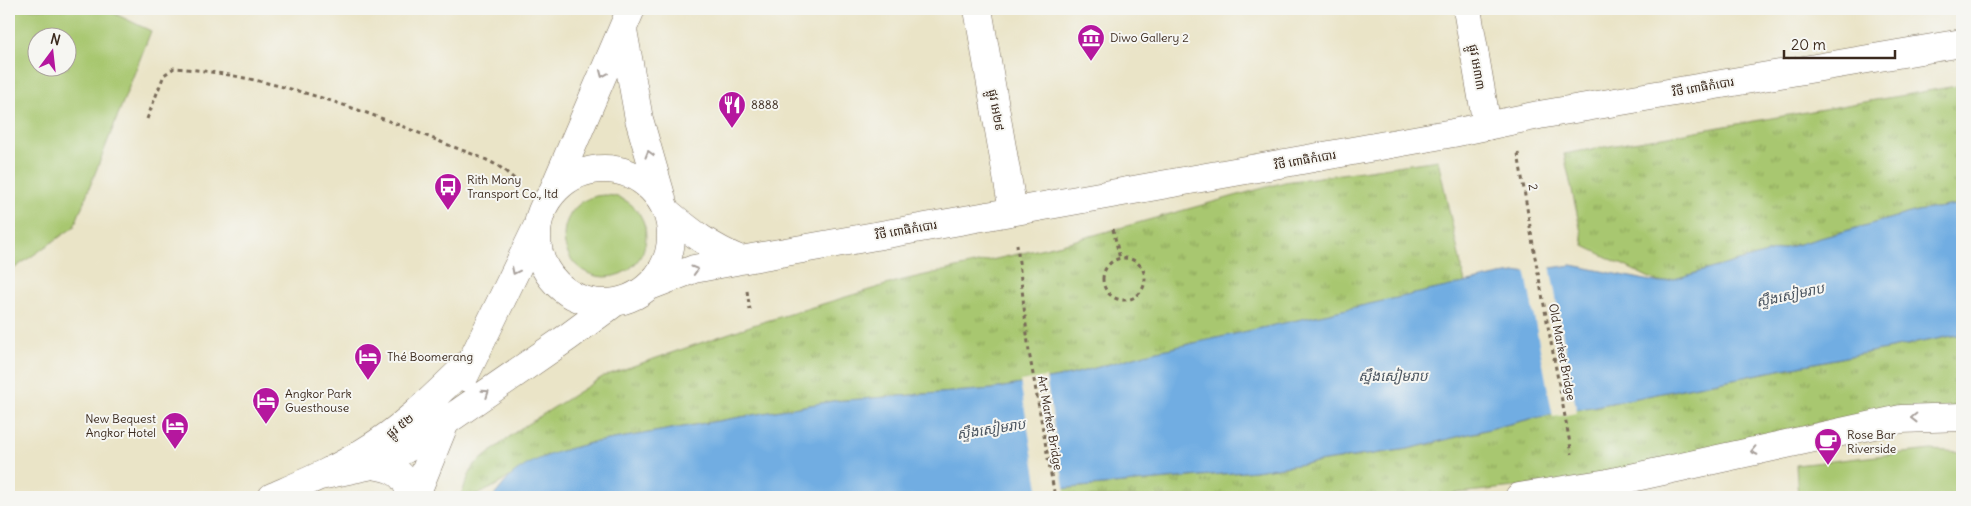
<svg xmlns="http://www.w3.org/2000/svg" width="1971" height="506" font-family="Delius,'Noto Sans Khmer',sans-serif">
<defs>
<pattern id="park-tufts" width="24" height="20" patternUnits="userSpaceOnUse" patternTransform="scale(1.25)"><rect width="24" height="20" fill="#a8c76f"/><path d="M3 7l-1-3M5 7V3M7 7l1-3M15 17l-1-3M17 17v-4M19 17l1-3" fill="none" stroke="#8aa25b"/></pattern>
</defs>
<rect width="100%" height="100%" fill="#f6f6f2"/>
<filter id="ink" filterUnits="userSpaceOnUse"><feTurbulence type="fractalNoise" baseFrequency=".02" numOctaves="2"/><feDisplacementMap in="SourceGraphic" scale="10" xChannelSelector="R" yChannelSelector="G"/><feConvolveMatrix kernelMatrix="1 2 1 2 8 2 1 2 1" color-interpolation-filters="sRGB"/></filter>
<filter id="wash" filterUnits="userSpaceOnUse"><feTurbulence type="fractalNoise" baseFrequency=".0096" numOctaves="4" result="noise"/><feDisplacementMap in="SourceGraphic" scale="20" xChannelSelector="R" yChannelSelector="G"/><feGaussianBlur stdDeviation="1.12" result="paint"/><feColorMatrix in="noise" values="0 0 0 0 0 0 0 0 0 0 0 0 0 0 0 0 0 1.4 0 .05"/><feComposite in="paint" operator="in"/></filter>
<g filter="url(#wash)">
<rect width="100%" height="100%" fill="#eae4c7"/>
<!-- green -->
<path fill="#a8c76f" stroke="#727846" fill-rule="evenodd" d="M9 9H105L151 31 74 227 9 272ZM38 38H68V68H38Z
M564 236a41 41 0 1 1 82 0a41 41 0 1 1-82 0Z
M1931 450 1962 452V497H1798L1796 465Z"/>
<!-- park -->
<path fill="url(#park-tufts)" stroke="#727846" d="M1962 85V204L1917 211 1660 283 1584 246 1564 154Z
M1438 160 1465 283 1149 353 1070 375 993 389 833 401 591 443C570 449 549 454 529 465 508 476 486 497 460 497L473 466 518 430 604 376 753 325 899 281 1062 244 1285 182Z
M1962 334V420L1818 423 1615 476 1422 497H971L1255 471 1408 449 1530 419Z"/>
<!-- water -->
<path fill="#71ade2" stroke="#566c80" d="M1962 204V334L1530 419 1408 449 1255 471 971 497H493C499 490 505 482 511 476 533 457 564 450 591 443L833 401 993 389 1070 375 1149 353 1500 275 1572 265 1660 283 1917 211Z"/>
<!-- pier -->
<path fill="#eae4c7" d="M1550 265 1577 413 1553 417 1525 269Z
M1046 377 1065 492 1039 494 1020 381Z"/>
</g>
<g filter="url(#ink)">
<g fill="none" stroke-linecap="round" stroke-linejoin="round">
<defs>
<path id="minor" d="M978 9 1013 211
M1467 9 1487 126
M1519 497 1608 483 1901 419 1962 417"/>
<path id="tertiary" d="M415 497 446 420"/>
<path id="secondary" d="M623 30 639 119 662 199
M537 236a67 67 0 1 1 134 0a67 67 0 1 1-134 0Z
M553 191 631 9
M667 212C692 233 710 247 741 260
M650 286 694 269 741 260 1453 133 1539 115 1962 43
M464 377 537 227
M372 465C393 468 408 474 410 497
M320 476 372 465 406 449 568 337 614 303
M272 497C304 483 336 470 365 451 405 427 437 394 470 362"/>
</defs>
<!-- minor casing -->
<use href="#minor" stroke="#786b59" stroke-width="29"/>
<!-- tertiary casing -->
<use href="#tertiary" stroke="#786b59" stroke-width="29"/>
<!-- secondary casing -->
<use href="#secondary" stroke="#786b59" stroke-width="29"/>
<!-- path -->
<path stroke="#786b59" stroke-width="3" stroke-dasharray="4 4" stroke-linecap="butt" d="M147 119 164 75 174 68C262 74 360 108 441 142 460 150 481 156 498 166 506 171 514 179 521 185
M1518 153 1535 257 1572 454
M1113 229 1120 259
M1017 244 1029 352 1055 497
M1103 279a21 21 0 1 1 42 0a21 21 0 1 1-42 0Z
M747 291 750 310"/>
<!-- minor -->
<use href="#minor" stroke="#fff" stroke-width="28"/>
<!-- tertiary -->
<use href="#tertiary" stroke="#fff" stroke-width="28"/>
<!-- secondary -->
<use href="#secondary" stroke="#fff" stroke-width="28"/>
</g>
<!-- one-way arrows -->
<defs><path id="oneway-chevron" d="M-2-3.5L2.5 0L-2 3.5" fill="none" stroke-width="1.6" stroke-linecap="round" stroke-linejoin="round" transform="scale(1.25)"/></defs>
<g stroke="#a79f9a">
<use href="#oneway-chevron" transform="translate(603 74) rotate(113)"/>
<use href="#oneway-chevron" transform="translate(649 154) rotate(-106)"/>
<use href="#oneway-chevron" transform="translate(695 270) rotate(-16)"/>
<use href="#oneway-chevron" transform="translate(515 271) rotate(116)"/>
<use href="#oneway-chevron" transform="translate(486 393) rotate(-34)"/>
<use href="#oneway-chevron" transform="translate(1914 418) rotate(179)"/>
<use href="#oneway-chevron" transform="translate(1754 451) rotate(168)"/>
</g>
</g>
<!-- icons -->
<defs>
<symbol id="museum-pin" viewBox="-11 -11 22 30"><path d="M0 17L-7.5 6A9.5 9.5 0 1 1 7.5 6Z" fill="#b5179e" stroke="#f6f6f2"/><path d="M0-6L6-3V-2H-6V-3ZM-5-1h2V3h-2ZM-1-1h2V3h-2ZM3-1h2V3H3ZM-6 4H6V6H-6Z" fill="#fff"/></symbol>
<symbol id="restaurant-pin" viewBox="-11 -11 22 30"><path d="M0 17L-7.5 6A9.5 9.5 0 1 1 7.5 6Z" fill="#b5179e" stroke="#f6f6f2"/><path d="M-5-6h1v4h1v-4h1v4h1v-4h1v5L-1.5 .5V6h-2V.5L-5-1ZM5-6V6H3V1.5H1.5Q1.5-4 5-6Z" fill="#fff"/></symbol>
<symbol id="bus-pin" viewBox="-11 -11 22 30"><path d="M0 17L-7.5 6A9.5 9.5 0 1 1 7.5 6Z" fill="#b5179e" stroke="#f6f6f2"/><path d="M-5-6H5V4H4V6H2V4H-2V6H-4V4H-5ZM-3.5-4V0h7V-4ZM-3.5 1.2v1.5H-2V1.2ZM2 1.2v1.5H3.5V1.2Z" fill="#fff"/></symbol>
<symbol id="hotel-pin" viewBox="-11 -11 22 30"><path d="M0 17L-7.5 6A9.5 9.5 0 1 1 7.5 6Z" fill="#b5179e" stroke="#f6f6f2"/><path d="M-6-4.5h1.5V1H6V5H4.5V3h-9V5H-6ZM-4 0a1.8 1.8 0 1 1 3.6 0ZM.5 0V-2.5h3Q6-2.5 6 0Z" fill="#fff"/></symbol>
<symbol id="cafe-pin" viewBox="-11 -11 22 30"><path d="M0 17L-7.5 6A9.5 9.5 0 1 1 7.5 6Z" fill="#b5179e" stroke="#f6f6f2"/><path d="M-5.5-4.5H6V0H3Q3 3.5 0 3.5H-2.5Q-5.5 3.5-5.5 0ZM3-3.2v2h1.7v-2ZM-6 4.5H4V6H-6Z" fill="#fff"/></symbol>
</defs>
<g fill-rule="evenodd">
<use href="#museum-pin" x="1075" y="22" width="32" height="43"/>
<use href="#restaurant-pin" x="716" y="89" width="32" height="43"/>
<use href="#bus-pin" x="432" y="171" width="32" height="43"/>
<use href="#hotel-pin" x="352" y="341" width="32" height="43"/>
<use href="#hotel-pin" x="250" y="385" width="32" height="43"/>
<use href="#hotel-pin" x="159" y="410" width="32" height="43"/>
<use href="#cafe-pin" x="1812" y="426" width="32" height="43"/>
</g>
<g text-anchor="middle" stroke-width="4" stroke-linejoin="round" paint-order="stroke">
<!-- poi labels -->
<g font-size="12" fill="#3b2a1e" stroke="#f6f6f2" text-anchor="start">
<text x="1110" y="42">Diwo Gallery 2</text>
<text x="751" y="109">8888</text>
<text x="467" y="184">Rith Mony<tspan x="467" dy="14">Transport Co., ltd</tspan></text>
<text x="387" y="361">Thé Boomerang</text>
<text x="285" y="398">Angkor Park<tspan x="285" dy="14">Guesthouse</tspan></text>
<text x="156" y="423" text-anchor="end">New Bequest<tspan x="156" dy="14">Angkor Hotel</tspan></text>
<text x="1847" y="439">Rose Bar<tspan x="1847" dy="14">Riverside</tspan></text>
</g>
<!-- street labels -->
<g font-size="12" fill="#3b2a1e" stroke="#f6f6f2">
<text transform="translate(1477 67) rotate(80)" y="4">ផ្លូវ អេ៣៣</text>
<text transform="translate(1703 87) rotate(-10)" y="4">វិថី ពោធិកំបោរ</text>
<text transform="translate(996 110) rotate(80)" y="4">ផ្លូវ អេ២៩</text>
<text transform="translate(1305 160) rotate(-10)" y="4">វិថី ពោធិកំបោរ</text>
<text transform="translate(1533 187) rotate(81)" y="4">2</text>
<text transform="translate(906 230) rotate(-10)" y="4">វិថី ពោធិកំបោរ</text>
<text transform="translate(1562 352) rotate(79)" y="4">Old Market Bridge</text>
<text transform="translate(1050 423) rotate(80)" y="4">Art Market Bridge</text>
<text transform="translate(400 426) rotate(-38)" y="4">ផ្លូវ ៥២</text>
</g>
<!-- water labels -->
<g font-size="14" font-style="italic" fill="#4e5863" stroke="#f6f6f2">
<text transform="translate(1790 295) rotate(-12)" y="5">ស្ទឹងសៀមរាប</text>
<text x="1393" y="381">ស្ទឹងសៀមរាប</text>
<text transform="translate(991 429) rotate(-9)" y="5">ស្ទឹងសៀមរាប</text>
</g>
</g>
<!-- margin -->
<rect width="1971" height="506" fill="none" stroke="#f6f6f2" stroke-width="30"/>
<!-- north arrow -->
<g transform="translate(52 52) rotate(15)"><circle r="24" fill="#f6f6f2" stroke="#aba49d"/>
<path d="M0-4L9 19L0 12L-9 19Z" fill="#b5179e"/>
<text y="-8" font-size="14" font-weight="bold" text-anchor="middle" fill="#3b2a1e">N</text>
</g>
<!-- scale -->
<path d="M1784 50v8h111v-8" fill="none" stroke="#3b2a1e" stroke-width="2.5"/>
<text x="1791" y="50" font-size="15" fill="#3b2a1e" stroke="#f6f6f2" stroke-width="4" paint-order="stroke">20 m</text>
</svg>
